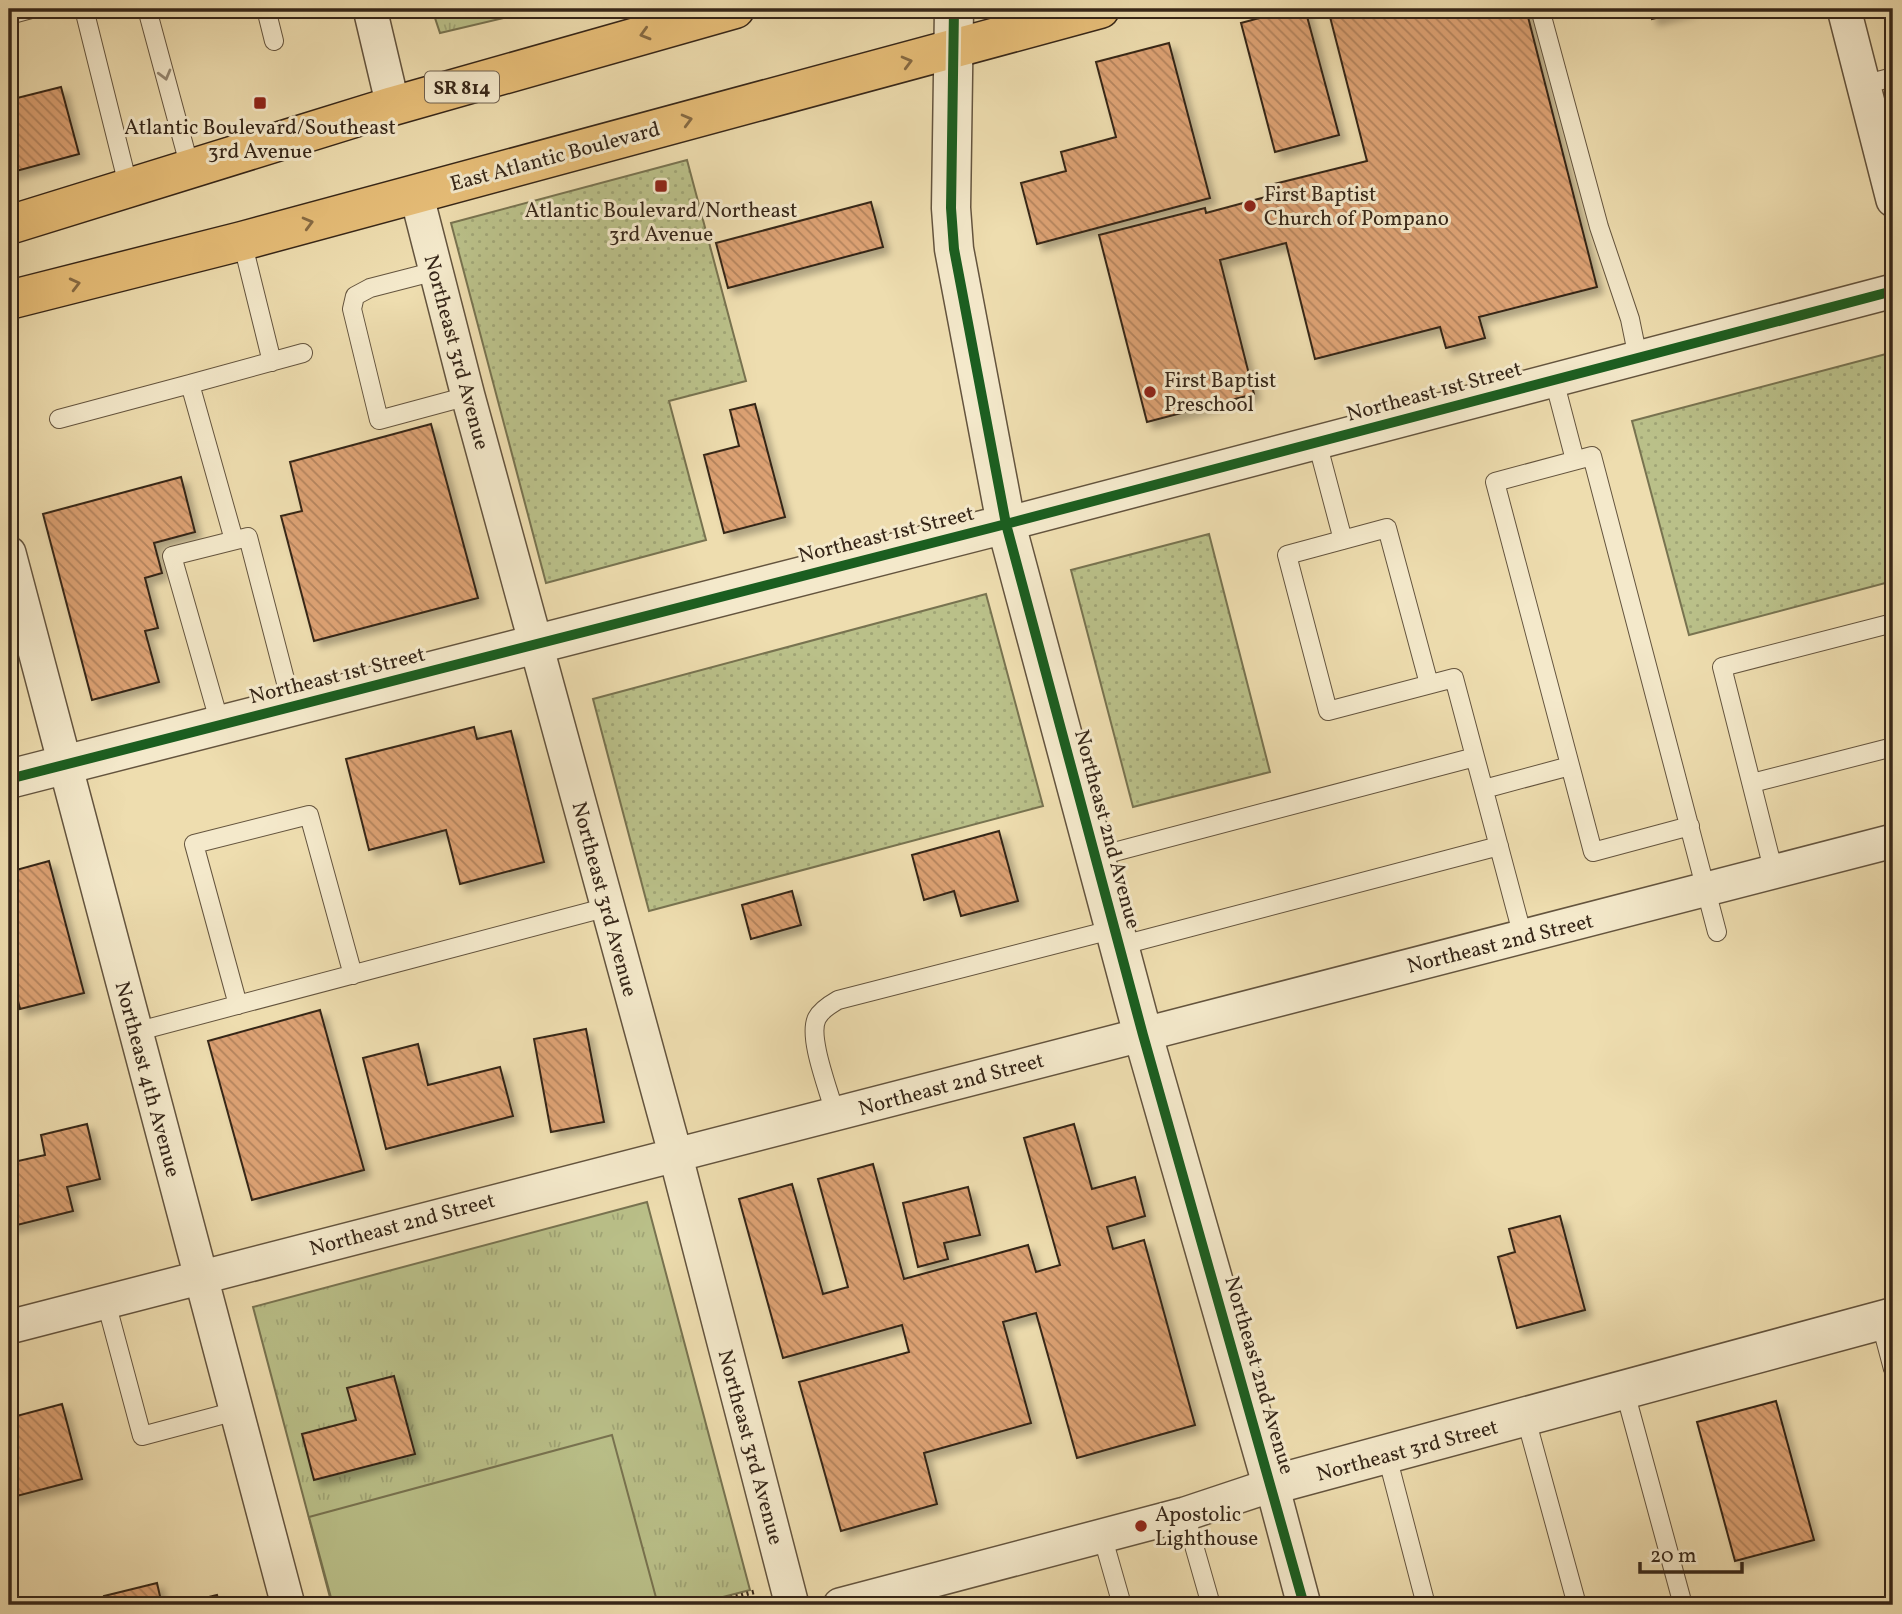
<svg xmlns="http://www.w3.org/2000/svg" width="1902" height="1614" font-family="Vollkorn,serif">
<defs>
<pattern id="grass-dots" width="8" height="8" patternUnits="userSpaceOnUse" patternTransform="scale(1.75)"><rect width="8" height="8" fill="#bac089"/><path d="M2 2h.1M6 6h.1" fill="none" stroke="#a0a576" stroke-width="1.8" stroke-linecap="round"/></pattern>
<pattern id="park-tufts" width="24" height="20" patternUnits="userSpaceOnUse" patternTransform="scale(1.75)"><rect width="24" height="20" fill="#bac089"/><path d="M3 7l-1-3M5 7V3M7 7l1-3M15 17l-1-3M17 17v-4M19 17l1-3" fill="none" stroke="#a0a576"/></pattern>
<pattern id="building-back-hatch" width="6" height="6" patternUnits="userSpaceOnUse" patternTransform="scale(1.75)"><rect width="6" height="6" fill="#dca173"/><path d="M-1 5l2 2M0 0l6 6M5-1l2 2" fill="none" stroke="#b3835d"/></pattern>
<filter id="shadow"><feDropShadow dx="6" dy="6" stdDeviation="3.5" flood-color="#0004"/></filter>
</defs>
<rect width="100%" height="100%" fill="#eeddaf"/>
<filter id="stains"><feTurbulence type="fractalNoise" baseFrequency=".00286" numOctaves="4"/><feColorMatrix values="0 0 0 0 .2 0 0 0 0 .09 0 0 0 0 .02 0 0 0 .5 -.17"/></filter>
<radialGradient id="worn" r=".72"><stop offset=".6" stop-color="#630" stop-opacity="0"/><stop offset="1" stop-color="#630" stop-opacity=".3"/></radialGradient>
<!-- grass -->
<path fill="url(#grass-dots)" stroke="#787350" stroke-width="2" d="M687 160 746 381 669 401 706 540 546 583 451 223Z
M1886 354 1893 381V581L1689 635 1632 421Z
M1209 534 1270 772 1133 807 1071 570Z
M986 594 1043 806 649 911 593 699Z"/>
<!-- park -->
<path fill="url(#park-tufts)" stroke="#787350" stroke-width="2" d="M432 9H542L440 33Z
M647 1202 750 1590 692 1605H332L253 1307Z"/>
<!-- garden -->
<path fill="#bac089" stroke="#787350" stroke-width="2" d="M612 1435 658 1605H333L309 1517Z"/>
<!-- building -->
<path fill="url(#building-back-hatch)" stroke="#362618" stroke-width="2" filter="url(#shadow)" d="M1293 9H1305L1339 135 1275 152 1241 23Z
M1328 9H1526L1597 287 1479 317 1485 338 1446 348 1440 327 1315 359 1286 243 1220 260 1254 394 1147 422 1099 235 1205 208 1206 213 1273 195 1270 185 1367 161Z
M1650 9H1689V10L1652 19Z
M1169 43 1210 198 1037 244 1021 183 1066 171 1061 152 1116 137 1096 62Z
M61 87 79 154 9 173V100Z
M871 202 883 247 728 288 716 243Z
M755 404 785 517 724 533 704 455 739 446 730 410Z
M431 424 478 598 314 641 281 516 302 511 290 462Z
M181 477 195 532 154 543 162 573 145 578 158 628 145 631 159 682 92 700 43 514Z
M474 727 477 739 511 731 544 862 460 884 446 830 369 850 346 759Z
M999 831 1018 901 961 916 954 891 924 900 912 855Z
M49 861 84 993 20 1009 9 965V872Z
M792 891 801 925 751 939 742 905Z
M320 1010 364 1170 252 1200 208 1041Z
M586 1029 604 1122 551 1132 534 1039Z
M418 1044 428 1085 500 1067 513 1116 386 1149 363 1058Z
M87 1124 100 1179 67 1187 73 1211 9 1227V1163L45 1155 41 1135Z
M1074 1124 1092 1189 1135 1177 1145 1216 1107 1227 1113 1249 1144 1240 1195 1425 1077 1458 1036 1313 1003 1322 1031 1423 924 1453 937 1504 841 1531 799 1382 909 1352 902 1325 783 1358 739 1199 792 1184 823 1294 848 1287 818 1179 873 1164 904 1279 1028 1245 1036 1272 1060 1265 1024 1138Z
M968 1187 980 1235 944 1243 948 1259 918 1267 903 1203Z
M1560 1216 1585 1310 1517 1328 1498 1257 1515 1252 1509 1229Z
M394 1376 415 1454 314 1480 302 1434 356 1420 347 1388Z
M1776 1401 1814 1540 1735 1561 1697 1422Z
M62 1404 82 1479 9 1498V1418Z
M157 1583 162 1605H106L104 1596Z
M217 1595 220 1605H176Z"/>
<g fill="none" stroke-linecap="round" stroke-linejoin="round">
<defs>
<path id="service" d="M84 9 129 189
M147 9 190 168
M266 9 274 41
M1540 9 1599 227 1630 319 1638 358
M1607 9H1617
M1734 9H1738
M9 15 31 9
M1863 85 1893 77
M242 241 272 362
M436 271 370 288 355 296 352 309 379 420 468 396
M1554 380 1575 460
M59 419 190 384
M1317 442 1343 540
M234 540 190 384 303 353
M1429 684 1387 528 1287 555 1328 711 1454 678 1523 937
M220 724 172 556 248 537 292 706
M1752 783 1893 747
M1484 789 1570 766
M1690 826 1593 852 1495 482 1592 456 1717 932
M1095 857 1475 757
M1774 873 1722 667 1893 623
M1119 946 1499 846
M238 1005 194 844 309 815 353 975
M135 1032 608 907
M835 1114C830 1093 807 1037 817 1018 821 1010 831 1004 838 1000L1115 929
M106 1302 142 1436 236 1411
M1880 1320 1893 1369
M1625 1392 1683 1605
M1526 1419 1577 1605
M1387 1456 1426 1605
M1185 1514 1211 1605
M1102 1535 1122 1605"/>
<path id="minor" d="M370 9 393 106
M1844 9 1893 200
M416 193 468 396 675 1153 792 1605
M1006 524 1893 291
M9 553 288 1605
M9 1327 1893 841
M840 1605 1185 1514 1272 1485 1304 1605"/>
<path id="tertiary" d="M954 9 951 208 954 249 1006 524 1143 1035 1272 1485 1893 1317
M9 779 1006 524"/>
<path id="primary" d="M9 225 393 106 735 9
M9 300 242 241 1100 9"/>
</defs>
<!-- service casing -->
<use href="#service" stroke="#64543e" stroke-width="20"/>
<!-- minor casing -->
<use href="#minor" stroke="#64543e" stroke-width="36"/>
<!-- tertiary casing -->
<use href="#tertiary" stroke="#64543e" stroke-width="41"/>
<!-- primary casing -->
<use href="#primary" stroke="#362618" stroke-width="41"/>
<!-- path -->
<path stroke="#362618" stroke-width="4.5" stroke-dasharray="2 3.5" stroke-linecap="butt" d="M704 1605 754 1592"/>
<!-- service -->
<use href="#service" stroke="#f4e9cb" stroke-width="18"/>
<!-- minor -->
<use href="#minor" stroke="#f4e9cb" stroke-width="33"/>
<!-- tertiary -->
<use href="#tertiary" stroke="#f4e9cb" stroke-width="38"/>
<!-- primary -->
<use href="#primary" stroke="#e7be78" stroke-width="38"/>
<defs>
<path id="cycleway" d="M954 9 951 208 954 249 1006 524 1143 1035 1304 1605
M9 779 1006 524 1893 291"/>
</defs>
<!-- cycleway casing -->
<use href="#cycleway" stroke="#f4e9cb" stroke-width="15"/>
<!-- cycleway -->
<use href="#cycleway" stroke="#1b5e20" stroke-width="10"/>
</g>
<!-- one-way arrows -->
<defs><path id="oneway-chevron" d="M-2-3.5L2.5 0L-2 3.5" fill="none" stroke-width="1.6" stroke-linecap="round" stroke-linejoin="round" transform="scale(1.75)"/></defs>
<g stroke="#866a43">
<use href="#oneway-chevron" transform="translate(645 34) rotate(164)"/>
<use href="#oneway-chevron" transform="translate(907 62) rotate(-15)"/>
<use href="#oneway-chevron" transform="translate(687 120) rotate(-15)"/>
<use href="#oneway-chevron" transform="translate(308 223) rotate(-15)"/>
<use href="#oneway-chevron" transform="translate(75 284) rotate(-14)"/>
</g>
<use stroke="#958872" href="#oneway-chevron" transform="translate(165 75) rotate(75)"/>
<!-- markers -->
<g fill="#8f2418" stroke="#f4e9cb" stroke-width="2.5">
<rect x="253" y="96" width="14" height="14" rx="3.5"/>
<rect x="654" y="179" width="14" height="14" rx="3.5"/>
<circle cx="1250" cy="206" r="7"/>
<circle cx="1150" cy="392" r="7"/>
<circle cx="1141" cy="1526" r="7"/>
</g>
<g text-anchor="middle" stroke-width="6" stroke-linejoin="round" paint-order="stroke">
<!-- shield labels -->
<rect fill="#f4e9cb" stroke="#6f604e" stroke-width="2" x="425" y="71.5" width="74" height="31" rx="5"/>
<g font-size="19" font-weight="bold" fill="#362618">
<text x="462" y="94">SR 814</text>
</g>
<!-- poi labels -->
<g font-size="21" fill="#362618" stroke="#f4e9cb" text-anchor="start">
<text x="260" y="134" text-anchor="middle">Atlantic Boulevard/Southeast<tspan x="260" dy="24">3rd Avenue</tspan></text>
<text x="1264" y="201">First Baptist<tspan x="1264" dy="24">Church of Pompano</tspan></text>
<text x="661" y="217" text-anchor="middle">Atlantic Boulevard/Northeast<tspan x="661" dy="24">3rd Avenue</tspan></text>
<text x="1164" y="387">First Baptist<tspan x="1164" dy="24">Preschool</tspan></text>
<text x="1155" y="1521">Apostolic<tspan x="1155" dy="24">Lighthouse</tspan></text>
</g>
<!-- street labels -->
<g font-size="21" fill="#362618" stroke="#f4e9cb">
<text transform="translate(555 156) rotate(-15)" y="7">East Atlantic Boulevard</text>
<text transform="translate(457 352) rotate(75)" y="7">Northeast 3rd Avenue</text>
<text transform="translate(1434 391) rotate(-15)" y="7">Northeast 1st Street</text>
<text transform="translate(886 534) rotate(-14)" y="7">Northeast 1st Street</text>
<text transform="translate(337 675) rotate(-14)" y="7">Northeast 1st Street</text>
<text transform="translate(1108 829) rotate(75)" y="7">Northeast 2nd Avenue</text>
<text transform="translate(605 899) rotate(75)" y="7">Northeast 3rd Avenue</text>
<text transform="translate(1500 943) rotate(-14)" y="7">Northeast 2nd Street</text>
<text transform="translate(148 1079) rotate(75)" y="7">Northeast 4th Avenue</text>
<text transform="translate(951 1084) rotate(-15)" y="7">Northeast 2nd Street</text>
<text transform="translate(402 1224) rotate(-15)" y="7">Northeast 2nd Street</text>
<text transform="translate(1260 1375) rotate(74)" y="7">Northeast 2nd Avenue</text>
<text transform="translate(751 1447) rotate(75)" y="7">Northeast 3rd Avenue</text>
<text transform="translate(1407 1450) rotate(-15)" y="7">Northeast 3rd Street</text>
</g>
</g>
<!-- margin -->
<rect width="1902" height="1614" fill="none" stroke="#eeddaf" stroke-width="35"/>
<rect x="10" y="10" width="1881" height="1593" fill="none" stroke="#362618" stroke-width="3.5"/>
<rect x="18" y="18" width="1867" height="1579" fill="none" stroke="#362618" stroke-width="2"/>
<!-- scale -->
<path d="M1640 1562v10h102v-10" fill="none" stroke="#362618" stroke-width="3.5"/>
<text x="1650" y="1562" font-size="21" fill="#362618" stroke="#f4e9cb" stroke-width="5" paint-order="stroke">20 m</text>
<rect width="100%" height="100%" filter="url(#stains)"/>
<rect width="100%" height="100%" fill="url(#worn)"/>
</svg>
